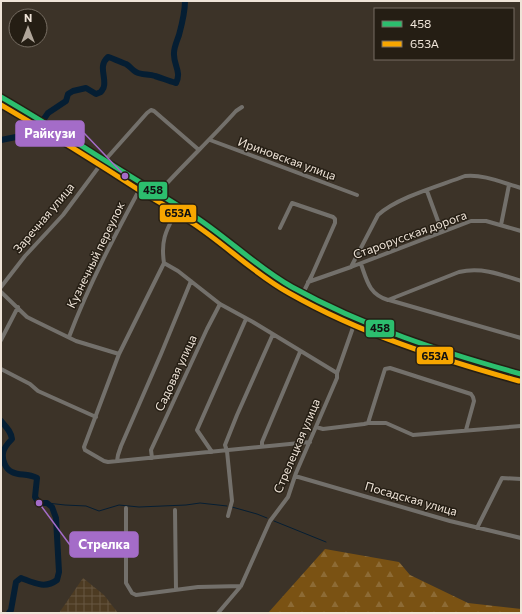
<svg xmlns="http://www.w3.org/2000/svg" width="522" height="614" font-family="Commissioner,sans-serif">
<defs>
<pattern id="industrial-grid" width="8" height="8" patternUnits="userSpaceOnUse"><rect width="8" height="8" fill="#4d3b22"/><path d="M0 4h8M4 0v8" fill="none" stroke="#675741"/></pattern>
<pattern id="forest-firs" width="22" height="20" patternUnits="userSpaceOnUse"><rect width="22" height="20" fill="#7a5213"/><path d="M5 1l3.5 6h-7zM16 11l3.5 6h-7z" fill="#8d6b35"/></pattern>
</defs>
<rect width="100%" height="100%" fill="#3c3328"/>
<!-- industrial -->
<path fill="url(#industrial-grid)" d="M83 578 104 595 118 613H59Z"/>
<!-- forest -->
<path fill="url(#forest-firs)" d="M325 549 399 562 410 575 468 603 521 609V613H268Z"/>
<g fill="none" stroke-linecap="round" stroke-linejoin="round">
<!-- stream -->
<path stroke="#051e33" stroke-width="1" d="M47 503 65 505 86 506 99 511 119 505 139 507 186 505 200 503 227 506
M232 507 257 514 267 518
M274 521 326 542"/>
<!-- river -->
<path stroke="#051e33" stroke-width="6" d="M1 140 21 136 37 129 48 113 66 101 68 94 73 91 86 88 96 94 101 92C102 90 104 88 104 86 106 76 98 66 108 57 110 57 123 63 126 64 130 66 132 70 136 72 141 75 149 74 155 76 162 78 168 81 176 83 182 72 173 64 174 53 174 47 177 41 179 35 182 24 185 12 185 1
M1 421C6 427 11 431 12 439 8 443 4 447 3 453 2 459 5 469 12 472 20 476 27 473 37 478L35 497 39 503H47L52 507 56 518 59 572 57 580C45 589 34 583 21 578L16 582 11 610 9 613"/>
<!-- minor -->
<path stroke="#73706b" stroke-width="4" d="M210 140 357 195
M427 191 442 232
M158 193C183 165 211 139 236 111L242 107
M179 206C168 228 160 237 164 263L178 271 220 304 253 322 337 373
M501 225 509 185
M280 228 292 203 333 217 335 219V223L312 275 303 293
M164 263 119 354 84 447 85 450 104 461 108 462 310 442
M361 264C367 281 369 294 388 300L459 272C481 267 500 274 521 281
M351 267 378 215C398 197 439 186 465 176 484 174 503 183 521 188
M308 282 351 267 471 221H486L521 231
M1 287 25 256 63 215 98 168 147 113 151 110 154 111 199 150
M1 292 27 317 35 321 76 341 119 354
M389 300 521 338
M69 337C89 284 116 233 143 183
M1 340 18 307
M1 369 30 384 38 391 96 417
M368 423 385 369 390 368 471 394 473 397 474 401 466 430
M316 427 323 429 364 424 368 423H386L413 435 521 426
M262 447V442L300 352
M212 452 197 430 246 319
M152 458 151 450 207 329 220 304
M117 461 118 455 121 446 161 354 191 281
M295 476 450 521 521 538
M126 508V583L132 593 136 595 198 587 241 586
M175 510 176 590
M228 516 232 501 227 451 225 445 237 415 273 334
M477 528 502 478 521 479
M218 613 241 586 270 521 288 497 296 473 337 378V373L356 319"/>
<!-- secondary -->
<path stroke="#6d6961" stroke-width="6" d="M1 97C51 126 100 156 148 187 166 198 185 209 202 221 233 242 259 269 292 287 364 328 442 353 521 374"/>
<defs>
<path id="bus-1" d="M1 97C51 126 99 157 148 187 164 197 181 207 197 218 230 240 258 268 292 287 364 327 442 352 521 374"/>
<path id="bus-2" d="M1 105C49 133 96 162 142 192 159 202 175 211 191 222 225 244 253 273 289 293 361 334 440 359 519 381"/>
</defs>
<!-- bus-1 casing -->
<use href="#bus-1" stroke="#251e14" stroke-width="8"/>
<!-- bus-2 casing -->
<use href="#bus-2" stroke="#251e14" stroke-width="8"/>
<!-- bus-1 -->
<use href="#bus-1" stroke="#2cbe6e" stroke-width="5"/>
<!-- bus-2 -->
<use href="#bus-2" stroke="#f7a600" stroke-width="5"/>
</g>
<g text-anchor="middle" stroke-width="3" stroke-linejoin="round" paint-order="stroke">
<!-- street labels -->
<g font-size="12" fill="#efe4d8" stroke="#251e14">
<text transform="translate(287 159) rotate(20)" y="4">Ириновская улица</text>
<text transform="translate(44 218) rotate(-50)" y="4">Заречная улица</text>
<text transform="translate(410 235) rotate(-20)" y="4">Старорусская дорога</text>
<text transform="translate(96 255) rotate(-64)" y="4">Кузнечный переулок</text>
<text transform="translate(176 373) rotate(-65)" y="4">Садовая улица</text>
<text transform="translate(297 446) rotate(-67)" y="4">Стрелецкая улица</text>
<text transform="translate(411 499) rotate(16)" y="4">Посадская улица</text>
</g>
</g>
<!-- callouts -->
<path fill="none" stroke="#a46cc8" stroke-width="1.5" d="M125 176L84 133M39 503L70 545"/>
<g fill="#a46cc8" stroke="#251e14" stroke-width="1.5">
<circle cx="125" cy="176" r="4"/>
<circle cx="39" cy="503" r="4"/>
</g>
<g fill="#a46cc8" stroke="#a46cc8" stroke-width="1.5">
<rect x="16" y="121" width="68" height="25" rx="4"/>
<rect x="70" y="532" width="68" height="25" rx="4"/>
</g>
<g font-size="13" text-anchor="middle" font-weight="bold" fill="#fff">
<text x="50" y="138">Райкузи</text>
<text x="104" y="549">Стрелка</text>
</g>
<g stroke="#251e14" stroke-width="1.5">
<rect x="138" y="181" width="30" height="19" rx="4" fill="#2cbe6e"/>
<rect x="159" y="204" width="38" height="19" rx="4" fill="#f7a600"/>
<rect x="365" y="319" width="30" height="19" rx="4" fill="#2cbe6e"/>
<rect x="416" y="346" width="38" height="19" rx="4" fill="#f7a600"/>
</g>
<g font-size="11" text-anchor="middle" font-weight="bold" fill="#111">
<text x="153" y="194">458</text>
<text x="178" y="217">653А</text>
<text x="380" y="332">458</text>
<text x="435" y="360">653А</text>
</g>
<!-- border -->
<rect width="522" height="614" fill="none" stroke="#efe4d8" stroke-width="4"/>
<!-- legend -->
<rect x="374" y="8" width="140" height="52" fill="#251e14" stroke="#766d62"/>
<rect x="382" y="21" width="20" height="6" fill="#2cbe6e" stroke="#766d62"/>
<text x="410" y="28" font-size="12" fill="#efe4d8">458</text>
<rect x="382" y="41" width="20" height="6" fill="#f7a600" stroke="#766d62"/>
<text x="410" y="48" font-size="12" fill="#efe4d8">653А</text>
<!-- north arrow -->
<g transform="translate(28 28)"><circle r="19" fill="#251e14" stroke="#766d62"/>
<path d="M0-3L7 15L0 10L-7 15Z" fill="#b0a69a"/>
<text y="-6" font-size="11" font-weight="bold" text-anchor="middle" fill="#efe4d8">N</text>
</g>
</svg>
